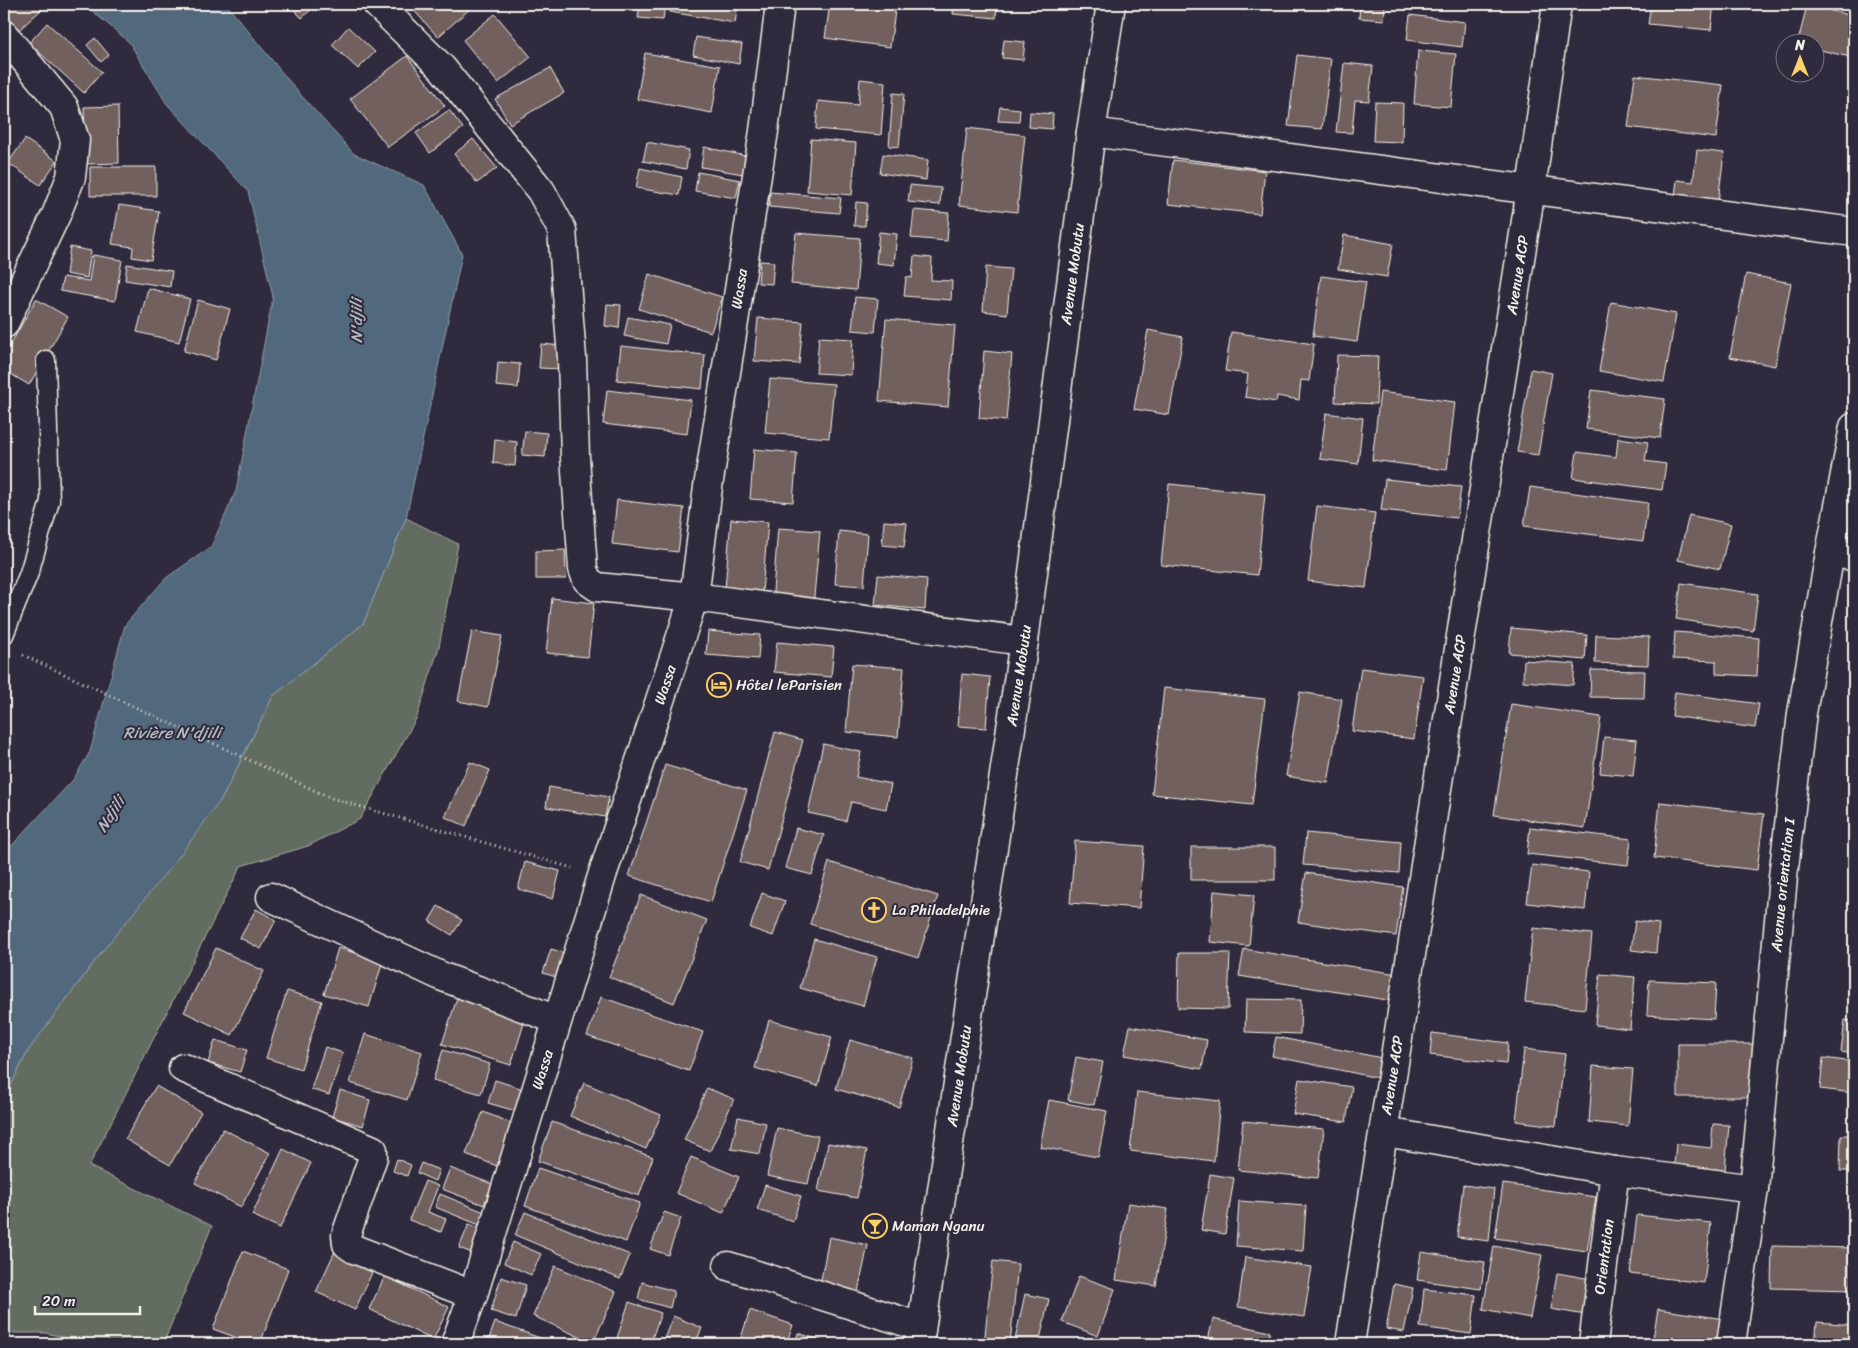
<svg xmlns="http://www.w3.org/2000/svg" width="1858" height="1348" font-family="Sriracha,sans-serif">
<rect width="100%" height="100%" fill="#2f2a3d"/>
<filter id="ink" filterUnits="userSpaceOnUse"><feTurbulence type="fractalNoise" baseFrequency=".02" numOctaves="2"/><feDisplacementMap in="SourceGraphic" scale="10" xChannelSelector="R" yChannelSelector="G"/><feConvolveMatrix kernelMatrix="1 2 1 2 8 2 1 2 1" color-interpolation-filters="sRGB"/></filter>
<g filter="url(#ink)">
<!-- green -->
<path fill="#646c60" stroke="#acaea4" d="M406 518 458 544 439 647 417 717 360 819 308 846 241 866 89 1166 212 1226 163 1344H83L81 1342 46 1333H4V1099L29 1049 101 953 222 798 273 696 363 624Z"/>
<!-- water -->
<path fill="#51677d" stroke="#929ea8" d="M84 4H226L298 92 354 154 424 185 462 254 406 518 363 624 273 696 222 798 181 854 101 953 29 1049 4 1099V854L73 780 90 752 125 625 166 578 211 547 236 491 273 297 248 191 167 104 129 42Z"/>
<!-- building -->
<path fill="#72615f" stroke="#f4f1e8" d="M9 4H37L42 9 19 30 4 12V8Z
M288 4H317L302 18Z
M408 4H471L473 6 438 37Z
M640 4H665L663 20 638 18Z
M671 4H738L735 23 670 12Z
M830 4H896L890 47 825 38Z
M954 4H997L996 18 953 14Z
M1360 4H1385L1384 20 1359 18Z
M1651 4H1714L1711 30 1648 24Z
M1807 5 1854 16V58L1816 49V42H1798Z
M495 14 531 57 498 83 463 40Z
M1410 15 1465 22 1462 47 1407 40Z
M47 23 102 72 84 93 29 43Z
M348 27 375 52 358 69 332 45Z
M696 37 742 44 739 64 693 55Z
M95 38 109 55 101 62 87 45Z
M1004 40 1025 42 1023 60 1002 58Z
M1418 51 1456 54 1451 107 1414 104Z
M645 53 720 66 712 113 637 99Z
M1297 55 1331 59 1322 129 1288 126Z
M407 56 445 106 388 147 350 99Z
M4 57 14 64 6 74 4 72Z
M1344 63 1373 66 1369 101 1355 100 1352 133 1336 132Z
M550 68 564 93 510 124 495 99Z
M1635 75 1723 85 1716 138 1628 127Z
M860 79 885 82 881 135 816 129 818 101 858 105Z
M893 93 904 94 899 147 889 146Z
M1375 102 1403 103 1402 142 1373 141Z
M118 106 119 163 86 164 84 107Z
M1000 107 1020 109 1019 122 998 121Z
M449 110 463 128 430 153 416 133Z
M1030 112 1053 114 1052 129 1029 127Z
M967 128 1025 135 1017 212 959 205Z
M25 139 57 161 40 185 8 163Z
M473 139 497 168 477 183 454 154Z
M811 139 856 143 852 195 807 191Z
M647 142 689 150 686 169 643 161Z
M704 147 746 156 743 174 701 167Z
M1697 150 1724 153 1718 202 1675 196 1677 180 1693 182Z
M883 154 928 160 926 180 880 173Z
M1173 160 1265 171 1260 214 1168 204Z
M90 167H156V196H90Z
M640 168 682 177 679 195 636 188Z
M698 172 740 180 736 198 695 191Z
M910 185 941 188 940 205 908 202Z
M770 192 841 198 839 213 769 207Z
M856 202 867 203 865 226H854Z
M119 205 159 211 151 260 132 257 133 247 112 244Z
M914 210 949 213 947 241 911 238Z
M879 232 897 234 894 265 876 263Z
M796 233 860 238 856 290 791 284Z
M1344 235 1393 244 1387 277 1338 269Z
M70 247 91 251 87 278 66 274Z
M93 255 122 260 115 301 60 291 63 277 89 281Z
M914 256 932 258 931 280 952 281 951 300 904 296 906 277 912 278Z
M760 261 774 262 772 284 758 283Z
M127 264 172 271 170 287 125 280Z
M986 267 1011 269 1007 314 983 311Z
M649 274 722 297 711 332 639 309Z
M1746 274 1791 283 1775 366 1730 357Z
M4 275 16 284 4 300Z
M1321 276 1366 282 1357 342 1313 336Z
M148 288 190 299 179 342 137 332Z
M855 297 878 299 875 332 852 330Z
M36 299 68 317 29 385 4 370V356Z
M198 300 230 309 216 360 184 351Z
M1611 302 1676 314 1664 382 1599 371Z
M607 304 621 305 619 328 605 326Z
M628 317 670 325 666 344 624 336Z
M758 318 803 322 799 364 754 361Z
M886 319 955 325 948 407 879 401Z
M1148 330 1183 337 1169 415 1134 409Z
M1231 332 1314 344 1309 381 1301 380 1299 400 1277 396 1276 402 1245 397 1248 374 1225 371Z
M819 337 853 339 851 375 816 373Z
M541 344 563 346 562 369 539 368Z
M621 346 705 355 702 389 617 380Z
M984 351 1012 354 1006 421 979 418Z
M1337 355 1378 356 1376 404 1335 402Z
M498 362 520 364 518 388 496 386Z
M1531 369 1552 373 1538 455 1517 452Z
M770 379 834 384 829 438 765 433Z
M607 390 691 400 687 434 603 424Z
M1591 390 1665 399 1660 438 1586 429Z
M1380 392 1455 402 1447 470 1372 460Z
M1326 413 1363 418 1358 464 1320 459Z
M525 431 547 433 545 457 522 455Z
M1618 438 1648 442 1645 461 1666 464 1662 490 1573 478 1577 452 1616 457Z
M495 439 517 442 515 466 493 463Z
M754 449 797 453 793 502 750 499Z
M1385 479 1461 487 1457 518 1381 510Z
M1169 484 1265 494 1257 575 1161 565Z
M1530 487 1648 503 1643 541 1524 526Z
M617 500 684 508 678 552 612 544Z
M1317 506 1375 513 1366 588 1308 581Z
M1689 515 1731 524 1720 569 1678 560Z
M731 519 768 522 761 604 724 600Z
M884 521 907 523 904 547 882 545Z
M778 528 820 531 813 607 772 604Z
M839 531 868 534 864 586 835 584Z
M565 550 566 579H536V551Z
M878 575 927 579 925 610 875 605Z
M1681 583 1758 594 1753 631 1676 619Z
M552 598 594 603 588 657 546 653Z
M1511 628 1587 635 1585 660 1509 653Z
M472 631 502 636 488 707 458 701Z
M708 631 760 635 758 659 706 655Z
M1675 632 1759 638 1757 676 1716 674V661L1673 659Z
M1596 635 1649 637 1648 665 1595 663Z
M777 642 834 647 831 677 774 672Z
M1524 660 1575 664 1573 685 1523 681Z
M852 664 904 668 898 737 846 732Z
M1361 668 1423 676 1414 739 1352 731Z
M1591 670 1645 671 1644 698 1590 697Z
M962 674 990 677 986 728 958 726Z
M1164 688 1265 699 1252 805 1152 794Z
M1300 692 1342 699 1328 783 1286 776Z
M1675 692 1759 704 1755 728 1672 716Z
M1511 704 1601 717 1585 828 1494 815Z
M775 732 803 740 768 870 740 862Z
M1604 737 1637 740 1633 776 1600 773Z
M823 744 861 752 856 777 891 784 886 809 851 802 846 821 808 813Z
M470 762 490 770 466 826 445 817Z
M665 765 747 790 711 902 629 876Z
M549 787 609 797 605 817 546 807Z
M1660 802 1764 814 1757 870 1654 858Z
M1530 827 1631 839 1628 865 1527 854Z
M796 828 824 835 812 875 785 868Z
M1306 833 1401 842 1399 873 1303 865Z
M1075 841 1144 846 1139 908 1070 903Z
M1191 847H1275V880H1191Z
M525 862 560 871 553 899 518 889Z
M829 862 938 896 918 958 810 924Z
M1532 865 1589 872 1585 910 1527 903Z
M1306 873 1403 887 1396 936 1298 922Z
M1214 891 1254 895 1249 946 1210 942Z
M762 893 785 901 773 936 750 928Z
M641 895 707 920 674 1003 609 977Z
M438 906 462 920 452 935 429 921Z
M256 909 276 920 261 949 240 938Z
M1635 921 1659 924 1656 953 1631 950Z
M1533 928 1592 934 1585 1009 1525 1002Z
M814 939 877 957 863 1006 800 988Z
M216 948 264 971 232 1035 184 1012Z
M338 948 383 961 369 1007 324 994Z
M551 949 571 955 563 979 543 973Z
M1244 949 1397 974 1393 1001 1239 976Z
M1179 953H1230L1228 1009 1178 1008Z
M1600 974 1635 977 1630 1029 1595 1025Z
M1649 980 1716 983 1714 1019 1647 1015Z
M287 991 322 1001 301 1069 266 1058Z
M458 995 526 1017 511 1065 442 1044Z
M601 997 703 1032 689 1071 587 1036Z
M1246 999 1301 1000 1300 1034 1245 1032Z
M769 1020 832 1037 818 1086 755 1068Z
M1845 1020 1854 1021V1054L1841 1052Z
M1130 1026 1207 1040 1202 1069 1124 1055Z
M1432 1033 1508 1043 1506 1064 1430 1055Z
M365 1034 422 1052 407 1100 350 1083Z
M1276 1037 1382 1058 1378 1078 1272 1056Z
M215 1040 247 1050 240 1072 208 1063Z
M850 1040 913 1058 899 1107 836 1089Z
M1678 1044H1760V1097H1678Z
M325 1047 343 1053 329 1095 311 1089Z
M1524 1049 1565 1054 1556 1126 1516 1121Z
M443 1050 490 1064 481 1094 433 1080Z
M1076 1057 1103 1062 1094 1105 1068 1100Z
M1823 1058 1854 1062V1093L1820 1089Z
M1593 1066 1633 1069 1628 1126 1589 1122Z
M1299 1079 1352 1087 1346 1122 1293 1114Z
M495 1080 526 1090 519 1112 488 1103Z
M584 1083 661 1115 646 1149 570 1116Z
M156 1086 201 1112 170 1165 125 1139Z
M707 1088 734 1099 710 1151 684 1140Z
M340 1090 370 1100 363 1126 332 1117Z
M1137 1092 1220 1101 1214 1161 1130 1151Z
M1049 1100 1107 1111 1098 1157 1040 1147Z
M483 1112 519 1126 502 1168 466 1154Z
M738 1117 766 1123 760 1154 731 1149Z
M1243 1121 1324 1129 1318 1178 1238 1170Z
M552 1122 653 1157 639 1196 538 1161Z
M1713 1124 1729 1125 1725 1170 1674 1165 1676 1144 1711 1148Z
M777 1128 818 1136 808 1184 767 1176Z
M223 1129 270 1153 241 1207 195 1183Z
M1841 1135H1854V1171H1840Z
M828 1143 867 1150 857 1198 818 1191Z
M283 1149 311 1163 280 1228 252 1215Z
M691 1157 739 1177 723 1213 676 1193Z
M397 1159 411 1165 407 1176 393 1171Z
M421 1163 439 1170 435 1181 417 1173Z
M450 1168 492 1184 484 1205 442 1189Z
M538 1168 640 1203 626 1242 525 1206Z
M1210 1174 1234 1178 1225 1234 1201 1230Z
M425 1181 438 1186 428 1212 446 1219 441 1232 409 1220Z
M1503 1184 1596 1197 1587 1251 1495 1238Z
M765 1185 801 1196 793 1221 757 1210Z
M1463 1185 1494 1189 1489 1241 1457 1237Z
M440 1194 487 1213 482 1226 435 1207Z
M1239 1201 1306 1206 1303 1251 1236 1246Z
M1128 1203 1168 1209 1156 1286 1116 1280Z
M525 1212 630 1255 620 1279 515 1235Z
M664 1212 681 1218 668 1255 650 1249Z
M1637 1215 1711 1223 1704 1283 1630 1274Z
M469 1224 485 1230 475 1254 459 1248Z
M829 1237 868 1245 858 1292 820 1285Z
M513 1242 541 1254 531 1275 504 1263Z
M1494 1246 1542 1255 1530 1318 1483 1309Z
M1772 1246 1854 1248V1290L1771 1288Z
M336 1249 375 1266 355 1310 316 1292Z
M243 1251 288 1269 260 1344H254L213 1329Z
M1421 1252 1485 1262 1481 1289 1417 1280Z
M1245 1257 1312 1267 1304 1317 1238 1307Z
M993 1261 1018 1264 1010 1344H984Z
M555 1266 616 1292 593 1343 533 1316Z
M1557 1273 1591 1279 1585 1315 1551 1309Z
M385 1276 449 1307 433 1340 369 1309Z
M1079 1276 1115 1289 1098 1336 1062 1322Z
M501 1277 526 1285 516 1319 491 1311Z
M642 1282 674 1291 670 1308 638 1299Z
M1394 1284 1413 1288 1404 1332 1386 1329Z
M1424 1289 1476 1295 1471 1334 1420 1327Z
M1025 1294 1049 1299 1039 1344H1014Z
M629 1302 661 1313 650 1344H615Z
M1658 1309 1724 1319 1720 1344H1652Z
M750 1310 793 1325 786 1344H739Z
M673 1316 702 1328 695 1344H662Z
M1213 1319 1270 1332 1268 1344H1207Z
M495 1322 557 1344H487Z
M1817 1322 1854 1325V1344H1815Z
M798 1333 832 1344H795Z
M380 1337 398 1344H377Z
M1449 1340H1478V1344H1449Z"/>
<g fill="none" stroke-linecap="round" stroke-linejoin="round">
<defs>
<path id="lane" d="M4 635 29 573 50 501 46 360"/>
<g id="street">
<path d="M377 4 442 68 541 191 562 230 572 358 575 457 583 569 587 580 597 587 694 597 1024 641"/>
<path d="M4 35 64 107 75 140 71 177 56 215 4 324"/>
<path d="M1091 132 1854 232"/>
<path d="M1830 553 1854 556"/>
<path d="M271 897 443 977 557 1020"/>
<path d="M183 1068 373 1150V1157L346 1235 347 1244 354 1249 473 1295"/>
<path d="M1385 1132 1615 1171 1754 1189"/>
<path d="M728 1266 921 1327"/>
<path id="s1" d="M455 1344 473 1295 602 876 694 597 708 487 764 131 780 4"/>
<path id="s2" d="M919 1344 1024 641 1091 132 1111 4"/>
<path id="s3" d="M1350 1344 1531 189 1557 4"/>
<path id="s4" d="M1593 1344 1615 1171"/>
<path id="s5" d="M1731 1344 1754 1189 1783 877 1802 713 1830 553 1854 427"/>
</g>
</defs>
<!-- lane casing -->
<use href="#lane" stroke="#f4f1e8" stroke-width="21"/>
<!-- street casing -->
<use href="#street" stroke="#f4f1e8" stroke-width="31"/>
<!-- path -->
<path stroke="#f4f1e8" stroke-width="3" stroke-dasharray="1 4" stroke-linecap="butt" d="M23 655 331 798 572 868"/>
<!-- lane -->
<use href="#lane" stroke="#2f2a3d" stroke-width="18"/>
<!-- street -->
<use href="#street" stroke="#2f2a3d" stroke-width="28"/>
</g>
</g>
<!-- icons -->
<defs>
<symbol id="hotel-ring" viewBox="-11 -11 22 22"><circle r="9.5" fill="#2f2a3d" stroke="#ffd166" stroke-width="1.5"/><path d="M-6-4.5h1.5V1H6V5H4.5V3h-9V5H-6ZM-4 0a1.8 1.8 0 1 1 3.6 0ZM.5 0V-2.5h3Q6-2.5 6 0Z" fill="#ffd166"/></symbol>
<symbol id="church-ring" viewBox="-11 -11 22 22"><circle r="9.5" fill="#2f2a3d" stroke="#ffd166" stroke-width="1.5"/><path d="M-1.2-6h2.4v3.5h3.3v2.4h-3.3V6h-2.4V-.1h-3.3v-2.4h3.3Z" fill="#ffd166"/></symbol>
<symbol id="bar-ring" viewBox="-11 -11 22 22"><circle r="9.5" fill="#2f2a3d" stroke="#ffd166" stroke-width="1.5"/><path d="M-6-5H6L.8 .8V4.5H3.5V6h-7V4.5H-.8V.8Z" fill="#ffd166"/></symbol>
</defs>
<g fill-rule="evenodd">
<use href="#hotel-ring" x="705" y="671" width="28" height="28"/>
<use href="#church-ring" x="860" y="896" width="28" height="28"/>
<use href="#bar-ring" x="861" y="1212" width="28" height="28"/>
</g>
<g text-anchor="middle" stroke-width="4" stroke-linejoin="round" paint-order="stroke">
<!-- street labels -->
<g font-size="15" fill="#f4f1e8" stroke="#2f2a3d">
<text dy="5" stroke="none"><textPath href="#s2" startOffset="1081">Avenue Mobutu</textPath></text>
<text dy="5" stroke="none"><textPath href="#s3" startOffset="1082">Avenue ACP</textPath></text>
<text dy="5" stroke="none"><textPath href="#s1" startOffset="1096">Wassa</textPath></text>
<text dy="5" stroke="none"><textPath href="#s3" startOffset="678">Avenue ACP</textPath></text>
<text dy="5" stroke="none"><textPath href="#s2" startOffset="676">Avenue Mobutu</textPath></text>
<text dy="5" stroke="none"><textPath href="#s1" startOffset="692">Wassa</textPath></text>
<text dy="5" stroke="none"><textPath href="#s5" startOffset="462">Avenue orientation I</textPath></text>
<text dy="5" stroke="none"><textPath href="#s1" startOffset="288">Wassa</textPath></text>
<text dy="5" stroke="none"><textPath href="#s2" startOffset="271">Avenue Mobutu</textPath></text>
<text dy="5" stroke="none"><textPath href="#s3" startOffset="272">Avenue ACP</textPath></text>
<text dy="5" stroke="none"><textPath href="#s4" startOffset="88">Orientation</textPath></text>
</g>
<!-- poi labels -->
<g font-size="15" fill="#f4f1e8" stroke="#2f2a3d" text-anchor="start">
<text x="736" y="690">Hôtel leParisien</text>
<text x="892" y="915">La Philadelphie</text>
<text x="892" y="1231">Maman Nganu</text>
</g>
<!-- water labels -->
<g font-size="16" font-style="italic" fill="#b3babd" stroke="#2f2a3d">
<text transform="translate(356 321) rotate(-90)" y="6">N'djili</text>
<text x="172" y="738">Rivière N'djili</text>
<text transform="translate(110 814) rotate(-57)" y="6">Ndjili</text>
</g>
</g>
<!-- margin -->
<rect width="1858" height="1348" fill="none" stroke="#2f2a3d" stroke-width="20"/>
<rect x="10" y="10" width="1838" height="1328" fill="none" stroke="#f4f1e8" stroke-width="2" filter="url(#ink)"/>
<!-- north arrow -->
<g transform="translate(1800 58)"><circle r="24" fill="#2f2a3d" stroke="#7e7a81"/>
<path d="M0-4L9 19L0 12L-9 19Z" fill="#ffd166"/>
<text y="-8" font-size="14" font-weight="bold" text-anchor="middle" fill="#f4f1e8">N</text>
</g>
<!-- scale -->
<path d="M35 1306v8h105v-8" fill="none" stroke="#f4f1e8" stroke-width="2.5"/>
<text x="42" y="1306" font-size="15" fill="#f4f1e8" stroke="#2f2a3d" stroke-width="4" paint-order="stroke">20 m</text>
</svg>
